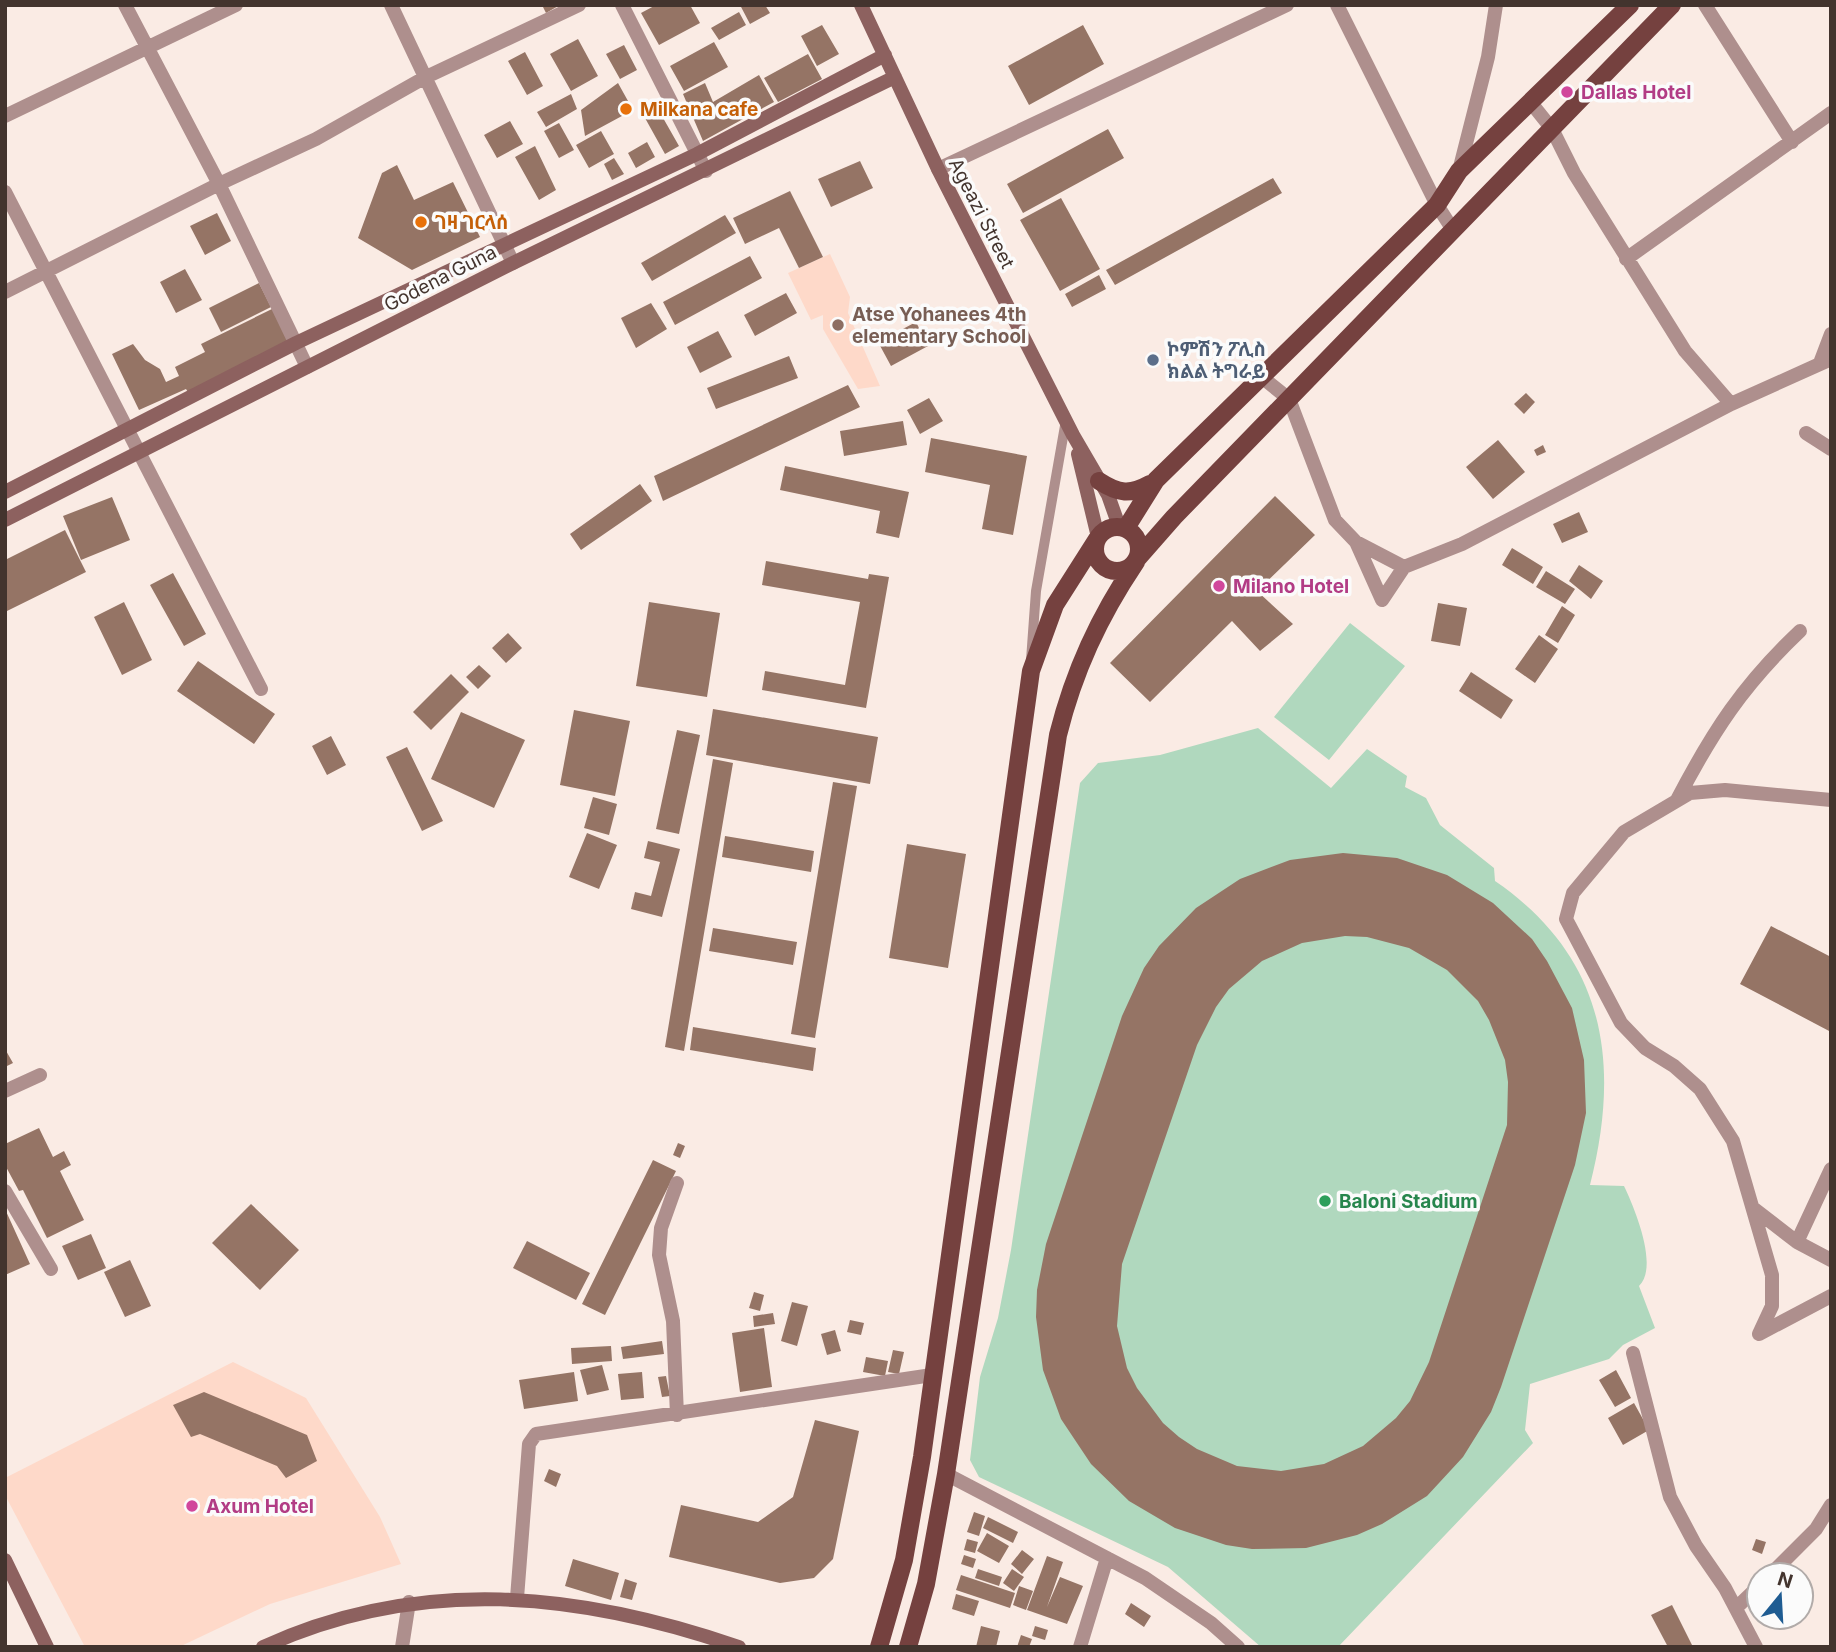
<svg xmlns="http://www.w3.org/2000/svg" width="1836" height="1652" font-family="Inter,'Noto Sans Ethiopic',sans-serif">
<rect width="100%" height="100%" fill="#faebe4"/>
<!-- built -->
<path fill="#fed9c9" d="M830 254 850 297 848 313 880 386 858 389 823 329V315L811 320 788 273Z
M233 1362 306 1398 380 1517 401 1564 270 1604 179 1647H85L5 1495V1478Z"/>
<!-- green -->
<path fill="#b0d8be" d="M1350 623 1405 666 1329 760 1274 717Z
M1258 728 1331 788 1367 749 1407 776 1405 787 1426 798 1440 825 1494 868 1495 881C1606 957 1621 1063 1590 1185L1624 1186C1635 1209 1659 1267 1639 1286L1655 1328 1623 1345 1609 1359 1530 1384 1525 1430 1533 1443 1338 1647H1261L1168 1567 979 1477 970 1460 980 1377 998 1318 1011 1250 1080 783 1098 763 1160 755Z"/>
<!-- building -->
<path fill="#957465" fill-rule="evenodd" d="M542 5H560L546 13Z
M656 5H690L700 23 659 45 641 13Z
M740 5H765L770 13 750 24Z
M739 12 746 25 719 40 711 28Z
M822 25 839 54 817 66 801 36Z
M1083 25 1104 64 1029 105 1008 66Z
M578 39 598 76 571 91 550 54Z
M714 42 728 67 684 91 670 66Z
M624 45 637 70 620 79 606 54Z
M525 52 543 86 527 95 508 61Z
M808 54 822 79 778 102 764 78Z
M759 75 774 102 703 141 683 94 705 83 713 102Z
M618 83 633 110 585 136 581 110Z
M571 94 577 109 546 127 537 112Z
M654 102 679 146 665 154 640 109Z
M510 121 523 144 497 158 484 135Z
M559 123 574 150 559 158 544 131Z
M1108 129 1124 158 1023 213 1007 184Z
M601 131 614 154 589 168 576 145Z
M647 142 655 157 636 168 628 153Z
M535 146 556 190 539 200 515 157Z
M614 158 624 174 612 180 604 164Z
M860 161 873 188 831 207 818 179Z
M397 165 414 200 453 182 480 237 412 270 358 238 382 173Z
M1273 178 1282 193 1115 285 1106 270Z
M790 191 823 257 799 268 779 228 745 244 733 218Z
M1061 198 1100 269 1060 291 1020 220Z
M217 213 231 241 205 255 190 226Z
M725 215 736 233 652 281 641 263Z
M750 256 762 278 675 325 663 302Z
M185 269 202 300 176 313 160 282Z
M1099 275 1106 289 1072 307 1065 294Z
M259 283 271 307 221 332 209 308Z
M786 293 797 313 755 336 744 315Z
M651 303 667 329 636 348 621 318Z
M274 308 292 344 189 394 186 389 139 410 112 354 133 344 145 360 160 369 166 382 179 376 175 367 205 352 201 344Z
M916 322 928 346 891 366 878 342Z
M718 331 732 357 700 373 687 347Z
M789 356 798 378 716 409 707 388Z
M848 385 860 407 663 501 654 476Z
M1526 393 1535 402 1524 414 1514 404Z
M929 398 943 421 920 434 907 410Z
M903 421 907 445 844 456 840 431Z
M931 438 1027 456 1013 535 982 529 990 485 925 472Z
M1498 440 1525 472 1493 499 1466 467Z
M1543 445 1546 452 1537 456 1534 450Z
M785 466 909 492 899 538 876 533 880 511 780 490Z
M640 484 652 501 581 550 570 534Z
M1275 496 1315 535 1257 591 1293 624 1260 651 1232 621 1150 702 1110 663Z
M112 497 130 540 81 560 63 516Z
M1579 512 1588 532 1562 543 1553 524Z
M65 530 86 572 7 611 5 560Z
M1512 548 1543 567 1533 584 1502 565Z
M766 561 868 579 869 574 889 577 866 708 762 690 765 671 845 685 860 602 762 585Z
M1579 565 1603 581 1591 599 1569 581Z
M1546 571 1575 589 1565 604 1536 587Z
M173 573 206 634 184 646 150 585Z
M124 602 152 660 122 675 94 617Z
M649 602 720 613 707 697 636 686Z
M1438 603 1467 608 1460 646 1431 641Z
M1562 606 1575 615 1558 643 1545 635Z
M508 633 522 648 506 663 492 648Z
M1539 635 1558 649 1535 683 1515 669Z
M198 661 275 714 254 744 177 691Z
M479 665 491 676 478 689 466 677Z
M1471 672 1513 700 1501 719 1459 691Z
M451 674 469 692 431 730 413 712Z
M713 709 878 737 870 784 706 755Z
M574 710 630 721 615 796 560 785Z
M461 712 525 740 494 808 431 779Z
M677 730 700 735 679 834 656 829Z
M331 736 346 765 327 775 312 746Z
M407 747 443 821 422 831 386 757Z
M713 759 733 763 684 1051 665 1047Z
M833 782 857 786 815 1038 791 1034Z
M593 797 617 804 609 835 584 828Z
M587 833 617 845 599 889 569 877Z
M725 836 814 851 811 872 722 857Z
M648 841 680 849 662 917 631 909 635 892 651 896 660 862 644 858Z
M907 844 966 854 948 968 889 958Z
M1343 853 1397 858 1447 875 1493 903 1532 939 1547 961 1572 1008 1584 1060 1586 1113 1575 1165 1501 1387 1491 1412 1463 1457 1427 1496 1382 1524 1357 1535 1306 1548 1252 1549 1226 1545 1175 1528 1129 1501 1091 1464 1061 1419 1043 1370 1036 1317 1037 1290 1046 1244 1122 1016 1144 968 1159 946 1196 908 1240 879 1290 860ZM1345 936 1367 937 1409 948 1447 970 1478 1001 1489 1020 1505 1060 1508 1082 1507 1125 1429 1362 1410 1401 1396 1418 1363 1446 1324 1464 1281 1471 1237 1466 1197 1449 1179 1437 1163 1423 1137 1388 1127 1368 1117 1326 1122 1264 1197 1045 1216 1007 1229 989 1262 961 1302 943Z
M1771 926 1831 957V1032L1740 984Z
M713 928 797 942 793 965 709 951Z
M693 1027 816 1048 813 1071 690 1050Z
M5 1049 13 1063 5 1067Z
M39 1128 53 1157 64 1151 71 1165 60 1171 84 1220 47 1238 23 1190 19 1191 5 1165V1144Z
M678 1143 685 1146 680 1158 673 1155Z
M653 1160 676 1171 605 1315 582 1304Z
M251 1204 299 1250 260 1290 212 1243Z
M5 1209 30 1264 5 1275Z
M91 1234 106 1268 78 1280 62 1246Z
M527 1241 590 1273 576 1300 513 1268Z
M130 1260 151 1306 125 1317 104 1272Z
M754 1292 764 1295 760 1311 749 1308Z
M792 1302 808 1306 797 1346 781 1341Z
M773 1313 775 1324 754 1327 753 1316Z
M850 1320 864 1323 861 1335 847 1332Z
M764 1328 772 1387 740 1392 732 1333Z
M835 1330 841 1351 827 1355 821 1334Z
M662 1341 664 1354 623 1359 621 1347Z
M611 1346 612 1361 572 1364 571 1348Z
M893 1350 904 1352 899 1374 888 1372Z
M866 1357 888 1361 885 1376 863 1372Z
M602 1365 609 1390 587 1395 580 1370Z
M1616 1370 1631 1398 1615 1407 1599 1380Z
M574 1372 578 1401 524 1409 519 1380Z
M642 1372 644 1398 621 1400 618 1374Z
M666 1376 670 1396 662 1397 658 1377Z
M204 1392 307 1435 317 1461 286 1478 277 1466 200 1434 191 1437 173 1405Z
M1634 1403 1649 1430 1623 1445 1608 1418Z
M815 1420 859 1431 833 1559 814 1578 780 1583 669 1557 681 1505 758 1522 793 1497Z
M549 1469 561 1474 556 1487 544 1481Z
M974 1512 985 1516 979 1536 967 1532Z
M988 1517 1018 1532 1013 1543 983 1528Z
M987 1533 1009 1546 999 1563 977 1551Z
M967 1539 978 1542 975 1553 964 1550Z
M1756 1539 1766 1542 1762 1554 1752 1550Z
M1022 1550 1034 1559 1022 1574 1011 1564Z
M964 1555 976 1559 973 1568 961 1564Z
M1047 1556 1063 1562 1047 1607 1060 1577 1083 1586 1067 1624 1027 1610Z
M573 1559 619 1573 611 1600 565 1586Z
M978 1569 1002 1577 999 1586 975 1578Z
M1012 1569 1024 1577 1014 1591 1003 1583Z
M961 1575 1015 1593 1010 1608 956 1590Z
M625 1579 637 1583 632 1600 620 1597Z
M1019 1586 1033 1591 1026 1610 1013 1605Z
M956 1594 979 1601 974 1616 952 1609Z
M1131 1603 1151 1616 1144 1627 1125 1614Z
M1672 1605 1693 1647H1668L1651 1615Z
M981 1626 1000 1631 996 1647H976Z
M1035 1626 1048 1630 1045 1640 1032 1636Z
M1021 1635 1032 1639 1029 1647H1017Z"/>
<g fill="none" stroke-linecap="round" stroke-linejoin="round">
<!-- lane -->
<path stroke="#ae8f8d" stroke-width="10" d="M1031 660 1036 591 1066 420"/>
<!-- street -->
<path stroke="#ae8f8d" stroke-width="14" d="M125 5 219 184 307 367
M391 5 513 263
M622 5 706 171
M1337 5 1437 205 1453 230
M1705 5 1792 142
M1532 104 1552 129 1574 173 1685 351 1731 404
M5 116 236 5
M938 169 1287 5
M1459 171 1488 57 1496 5
M5 192 261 689
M1626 259 1831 113
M5 292 219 184 316 139 424 78 579 5
M1820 363 1831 334
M1263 378 1289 399 1335 520 1356 542 1404 567
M1806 433 1831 449
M1356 542 1382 600
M1382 600 1404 567 1462 544 1731 404 1831 359
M1677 800C1713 731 1743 685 1800 631
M5 1091 40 1075
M677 1183 661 1228 659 1255 673 1321 677 1415
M5 1191 51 1269
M1753 1208 1797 1242 1831 1260
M1797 1242 1831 1169
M1759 1334 1772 1306V1275L1733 1141 1700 1089 1674 1066 1645 1048 1621 1023 1566 919 1573 893 1624 832 1690 793 1725 790 1831 800
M1759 1334 1831 1296
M1633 1353 1670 1497 1696 1546 1725 1588 1756 1647
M946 1474 1145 1578 1211 1623 1238 1647
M1770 1575 1816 1529 1831 1505
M517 1598 529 1444 536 1434 932 1375
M1736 1608 1759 1586
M402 1647 409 1602
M1080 1647 1107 1558"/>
<!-- secondary -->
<path stroke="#8d615f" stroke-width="14" d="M861 5 938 169 1073 435 1108 495 1119 526
M1078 454 1098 537
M5 492 296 343 697 154 885 55
M5 520 513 263 895 77
M5 1560 47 1647
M263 1647C420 1575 580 1592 739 1647"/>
<!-- primary -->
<path stroke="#75413f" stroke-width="18" d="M1099 481C1119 494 1130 495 1150 484
M1095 549a22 22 0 1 1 44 0a22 22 0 1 1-44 0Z
M1126 528 1156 480 1437 205 1459 171 1630 5
M1138 558 1174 517 1672 5
M879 1647 904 1560 922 1457 1031 671 1055 605 1097 539
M908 1647 926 1584 946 1474 1058 735C1074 671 1099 617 1136 562"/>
</g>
<!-- markers -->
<g fill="#d1479c" stroke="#fbfbfb" stroke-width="2.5">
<circle cx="1567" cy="92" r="7"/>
<circle cx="1219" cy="586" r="7"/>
<circle cx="192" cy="1506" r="7"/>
</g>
<g fill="#e8710a" stroke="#fbfbfb" stroke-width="2.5">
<circle cx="626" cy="109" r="7"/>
<circle cx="421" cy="222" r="7"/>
</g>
<circle fill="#8d6e63" stroke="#fbfbfb" stroke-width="2.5" cx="838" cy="325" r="7"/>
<circle fill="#5c6f8a" stroke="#fbfbfb" stroke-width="2.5" cx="1153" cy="360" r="7"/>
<circle fill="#2e9e5b" stroke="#fbfbfb" stroke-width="2.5" cx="1325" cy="1201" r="7"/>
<g text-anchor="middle" stroke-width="7" stroke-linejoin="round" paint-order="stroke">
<!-- hotel labels -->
<g font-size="19" font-weight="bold" fill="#b23c85" stroke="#fbfbfb" text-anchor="start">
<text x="1581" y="99">Dallas Hotel</text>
<text x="1233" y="593">Milano Hotel</text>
<text x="206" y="1513">Axum Hotel</text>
</g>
<!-- food labels -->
<g font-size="19" font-weight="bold" fill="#c56008" stroke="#fbfbfb" text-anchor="start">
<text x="640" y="116">Milkana cafe</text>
<text x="435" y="229">ገዛ ገርላሰ</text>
</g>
<!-- street labels -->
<g font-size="19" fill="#43342e" stroke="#fbfbfb">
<text transform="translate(982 213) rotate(63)" y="7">Ageazi Street</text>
<text transform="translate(440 278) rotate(-27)" y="7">Godena Guna</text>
</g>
<!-- education labels -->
<g font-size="19" font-weight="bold" fill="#785e54" stroke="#fbfbfb" text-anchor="start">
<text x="852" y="321">Atse Yohanees 4th<tspan x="852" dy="22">elementary School</tspan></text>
</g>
<!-- service labels -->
<g font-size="19" font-weight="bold" fill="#4e5e75" stroke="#fbfbfb" text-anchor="start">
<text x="1167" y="356">ኮምሽን ፖሊስ<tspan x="1167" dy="22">ክልል ትግራይ</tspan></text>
</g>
<!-- leisure labels -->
<g font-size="19" font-weight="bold" fill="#27864d" stroke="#fbfbfb" text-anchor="start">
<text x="1339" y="1208">Baloni Stadium</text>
</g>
</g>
<!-- border -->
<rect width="1836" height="1652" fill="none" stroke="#43342e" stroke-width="14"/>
<!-- north arrow -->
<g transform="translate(1780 1596) rotate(18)"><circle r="33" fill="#fbfbfb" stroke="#b1aba9" stroke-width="2"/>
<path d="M0-5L12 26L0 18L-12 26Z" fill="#1f5c92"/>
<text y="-10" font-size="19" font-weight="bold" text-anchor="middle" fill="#43342e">N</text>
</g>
</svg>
